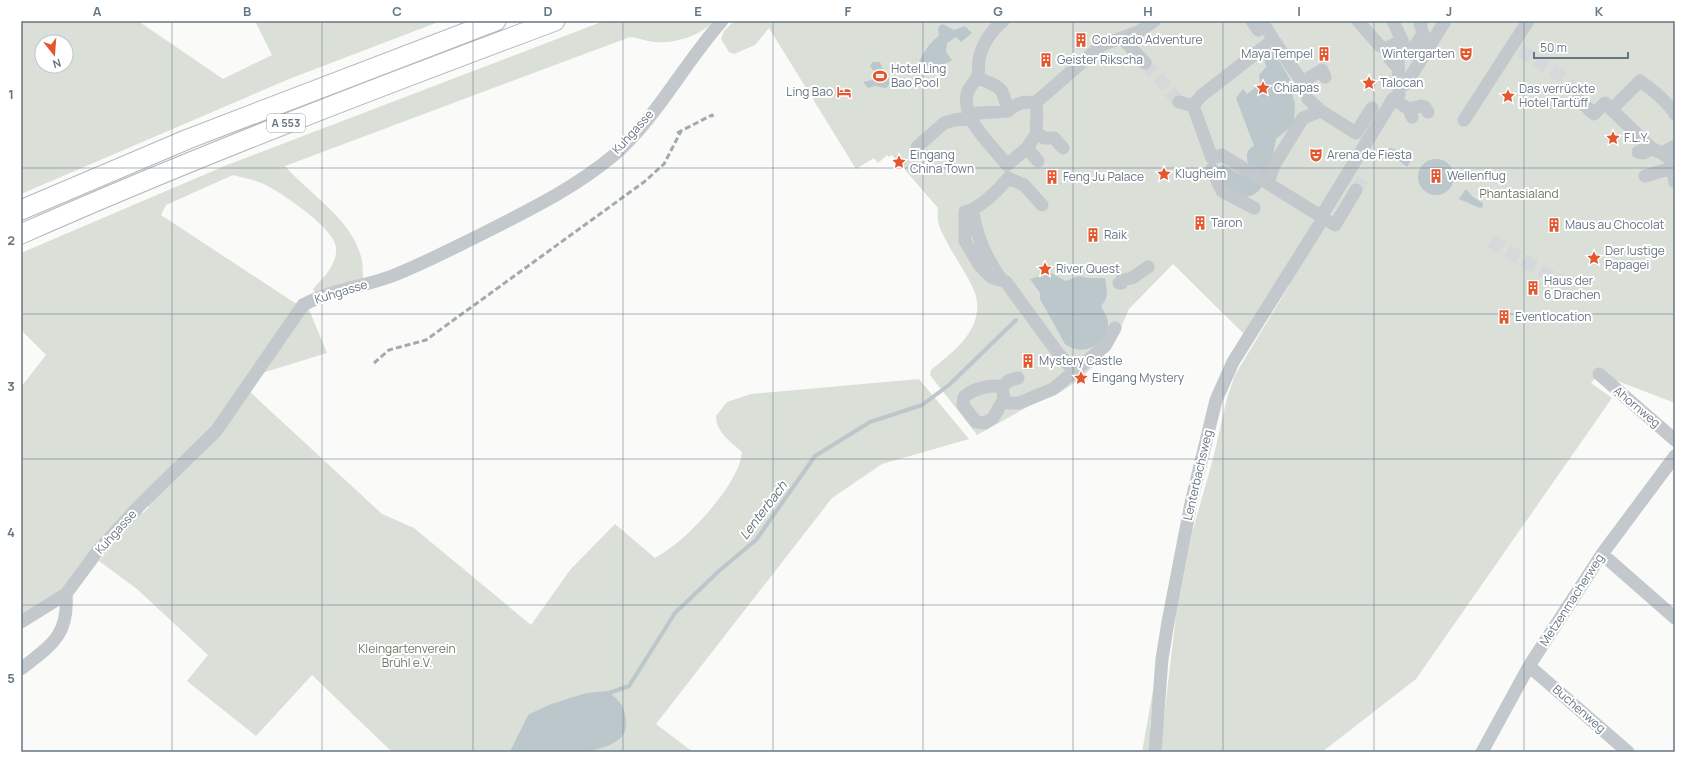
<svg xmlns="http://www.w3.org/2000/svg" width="1696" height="773" font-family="Manrope,sans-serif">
<rect width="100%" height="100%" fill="#fafaf8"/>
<!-- green -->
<path fill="#dadfd7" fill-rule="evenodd" d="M21 21H138L223 79 272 55 255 21H441L289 79 21 194ZM42 42H66V66H42Z
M604 21H714C700 36 675 44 654 42 646 41 638 38 630 37L285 166C310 195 354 220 362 261 363 267 363 274 363 280L316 294 313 289C323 278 338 264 336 247 334 228 283 194 266 185 256 180 244 178 233 175L166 205 161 215 298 305 213 427 62 591 21 618V387L46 355 21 330V253L227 165Z
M734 21H1675V403L1599 374 1591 383 1612 398 1416 679 1322 752H1160L1176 615 1192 533 1214 455 1227 398 1235 375 1290 284 1245 335 1173 264 1129 309 1117 336 1103 357 1081 378 1061 392 1031 405 977 435 930 375 931 370C953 352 984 330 976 296 973 284 957 260 950 248 942 232 936 226 938 208L892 155 889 157 887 155 878 163 874 158 856 169 769 28 755 45 734 54 729 52 721 39 724 31Z
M308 307 327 353 262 373Z
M919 379 969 439 882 464 832 498 656 724 693 752H582L586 751 609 693C592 695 541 704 530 716 523 724 517 742 512 752H392L312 675 256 736 187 681 208 655 137 589 99 561 140 512 143 513 149 507 147 501 250 392 382 514 414 528 531 625 570 570 615 524 655 558C663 553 671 548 678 542 700 524 740 480 742 452 731 442 716 432 716 416L727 402 751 394Z
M1154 685 1150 726 1152 752H1142Z"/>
<!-- water -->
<path fill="#bbc7cb" d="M943 24 954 30 965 26 972 33 961 42 956 37 947 43 946 52 952 60C945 66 937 63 929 67L919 61 929 45 939 35 938 30 939 26Z
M1272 49 1290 79 1289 83 1295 104 1294 124 1276 139C1272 159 1271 191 1247 197L1229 192 1216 168 1224 165 1241 175 1248 163C1246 155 1246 150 1254 146L1236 98 1243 89 1247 94 1260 84 1259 75 1266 67 1263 54Z
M873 62H880L885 75 889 79V85L886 88 875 86 868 88 863 82 872 80 875 73 870 66Z
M1391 148 1413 157 1407 167 1389 153 1388 149Z
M1418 177a18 18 0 1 1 36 0a18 18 0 1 1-36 0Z
M1466 189 1473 197 1483 203V207L1480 208 1459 199Z
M1051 273 1066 281 1079 276 1087 278H1105C1107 290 1109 298 1101 306 1104 312 1108 317 1108 323 1109 346 1081 357 1065 344L1040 299V293L1030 279Z
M609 693C619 699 625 708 626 720 632 762 536 752 512 752 516 742 523 724 530 716 541 704 592 695 609 693Z"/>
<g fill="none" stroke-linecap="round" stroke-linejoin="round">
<!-- stream -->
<path stroke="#bbc7cb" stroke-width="4" d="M512 752 530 716 549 707 587 695 609 693 629 686 675 613 720 570 756 540 815 456 870 422 922 405 949 385 1016 320"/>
<!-- minor-tunnel -->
<path stroke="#d5d9db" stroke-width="13" stroke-dasharray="13 6" stroke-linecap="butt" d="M1520 50 1566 79 1578 99
M1145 63 1179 102
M899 162 903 159
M1356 190 1365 176
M1491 241 1571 288"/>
<defs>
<path id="highway" d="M21 210 188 139 496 21
M21 234C197 156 376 88 555 21"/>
</defs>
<!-- highway casing -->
<use href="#highway" stroke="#b4b9bd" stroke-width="21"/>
<!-- minor -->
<path stroke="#c3c8cc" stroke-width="13" d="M1003 21C991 31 982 44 979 60 978 65 979 70 978 75 976 82 968 87 967 94 962 121 992 145 1007 165L1027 148 1037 133C1034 123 1040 116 1035 103
M1252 21 1258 30 1264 25 1272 37
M1358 21 1379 45 1383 47
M1122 38 1145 63
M1275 42 1302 82 1322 70 1325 77
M1102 45 1138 32 1154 21
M1406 49 1414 47 1423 34 1420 24 1422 21
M1398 68 1390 59 1387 48 1402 41
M1406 84 1445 21
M1308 99 1321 111
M1393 99 1399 94 1398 52 1406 49 1393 21
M1578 99 1594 114 1605 103 1651 148 1662 153 1675 146
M1179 102 1193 106
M1193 106 1212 158 1222 155 1335 225 1356 190
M1193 106 1201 96 1268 44
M1409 109 1421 106 1425 107 1428 112
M1612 109 1640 81C1653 90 1667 101 1675 114
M1008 111C1017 103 1023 101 1035 103L1102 45 1099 42
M1464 120 1528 21
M1037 133 1044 138H1054L1063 148
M917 147 944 123 954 120 971 118 978 113 1008 111C1001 83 1001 89 977 77
M1027 148 1038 161
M1638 152 1644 153 1651 148
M1662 153 1671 160 1675 182
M1212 169 1222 191 1254 208
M1645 176 1672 168
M1270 177 1274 165 1303 118 1321 111 1356 133 1372 108
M1042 205 1024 185 1008 178C1000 189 978 210 965 212V241L980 266 991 277 1006 282 1058 353 1074 371
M973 211C976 236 986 258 1001 279
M1321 217 1393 99 1409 109 1412 117
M1119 283H1122V280L1132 278 1148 267
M1599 374 1675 440
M1018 378 1008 381 1002 387 1004 399 1009 403H1019L1053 389 1105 346 1115 328
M1002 387C991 384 972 389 964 397L963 405 976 422 985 423 993 418 1004 399
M1602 554 1675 618
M21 622 66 594 97 552 139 506 216 431 303 305C330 290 363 287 392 276 423 264 453 248 482 234 527 211 575 188 614 155 656 119 685 62 722 21
M1529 666 1628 752
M21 669C51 645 69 636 66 594
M1155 752 1162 659 1168 622 1191 503 1216 400 1233 362 1319 225
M1482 752 1529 666 1602 554 1675 456"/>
<!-- highway -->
<use href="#highway" stroke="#fff" stroke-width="19"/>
<!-- rail -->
<path stroke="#a2aab0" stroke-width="3" stroke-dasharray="6 3" stroke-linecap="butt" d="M677 133 712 115 713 117
M374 363 389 350 426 340 644 182 664 164 681 131"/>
</g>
<!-- grid -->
<path fill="none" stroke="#657683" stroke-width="1" stroke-opacity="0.55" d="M172 21V752M322 21V752M473 21V752M623 21V752M773 21V752M923 21V752M1073 21V752M1223 21V752M1374 21V752M1524 21V752M21 168H1675M21 314H1675M21 459H1675M21 605H1675"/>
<!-- icons -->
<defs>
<symbol id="building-bare" viewBox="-9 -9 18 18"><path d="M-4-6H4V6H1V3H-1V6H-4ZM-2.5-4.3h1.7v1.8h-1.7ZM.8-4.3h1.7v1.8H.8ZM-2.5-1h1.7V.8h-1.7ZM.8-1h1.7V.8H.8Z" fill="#e4572e" stroke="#fff" stroke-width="2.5" paint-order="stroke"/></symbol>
<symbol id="theatre-bare" viewBox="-9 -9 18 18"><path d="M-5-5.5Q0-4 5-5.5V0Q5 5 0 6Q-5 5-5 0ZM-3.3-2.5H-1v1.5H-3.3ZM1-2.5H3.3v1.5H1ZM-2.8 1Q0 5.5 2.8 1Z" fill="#e4572e" stroke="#fff" stroke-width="2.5" paint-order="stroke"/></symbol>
<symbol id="stadium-bare" viewBox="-9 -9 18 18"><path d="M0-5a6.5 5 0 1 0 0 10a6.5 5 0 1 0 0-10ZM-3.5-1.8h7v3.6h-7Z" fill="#e4572e" stroke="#fff" stroke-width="2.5" paint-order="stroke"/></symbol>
<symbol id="sight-bare" viewBox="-9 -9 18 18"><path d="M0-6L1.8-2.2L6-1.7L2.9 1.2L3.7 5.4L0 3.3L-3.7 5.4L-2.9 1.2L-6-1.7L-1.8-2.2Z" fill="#e4572e" stroke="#fff" stroke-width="2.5" paint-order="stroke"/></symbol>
<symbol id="hotel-bare" viewBox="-9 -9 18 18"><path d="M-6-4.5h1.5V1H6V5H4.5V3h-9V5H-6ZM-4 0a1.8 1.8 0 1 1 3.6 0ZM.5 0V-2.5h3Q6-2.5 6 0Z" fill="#e4572e" stroke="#fff" stroke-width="2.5" paint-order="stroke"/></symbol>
</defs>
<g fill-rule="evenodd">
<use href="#building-bare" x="1071" y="30" width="20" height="20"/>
<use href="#building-bare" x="1314" y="44" width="20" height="20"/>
<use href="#theatre-bare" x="1456" y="44" width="20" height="20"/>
<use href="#building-bare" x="1036" y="50" width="20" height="20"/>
<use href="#stadium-bare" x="870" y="66" width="20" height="20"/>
<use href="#sight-bare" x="1359" y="73" width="20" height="20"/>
<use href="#sight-bare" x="1253" y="78" width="20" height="20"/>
<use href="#hotel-bare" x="834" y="82" width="20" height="20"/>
<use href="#sight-bare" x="1498" y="86" width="20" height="20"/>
<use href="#sight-bare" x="1603" y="128" width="20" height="20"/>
<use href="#theatre-bare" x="1306" y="145" width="20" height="20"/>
<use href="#sight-bare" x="889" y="152" width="20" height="20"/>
<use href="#sight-bare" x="1154" y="164" width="20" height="20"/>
<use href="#building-bare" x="1426" y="166" width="20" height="20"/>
<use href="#building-bare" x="1042" y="167" width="20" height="20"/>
<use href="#building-bare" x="1190" y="213" width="20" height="20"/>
<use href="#building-bare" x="1544" y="215" width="20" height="20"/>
<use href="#building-bare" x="1083" y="225" width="20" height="20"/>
<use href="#sight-bare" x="1584" y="248" width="20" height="20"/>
<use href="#sight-bare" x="1035" y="259" width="20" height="20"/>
<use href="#building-bare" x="1523" y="278" width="20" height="20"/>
<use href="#building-bare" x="1494" y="307" width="20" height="20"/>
<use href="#building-bare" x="1018" y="351" width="20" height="20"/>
<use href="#sight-bare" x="1071" y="368" width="20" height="20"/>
</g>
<g text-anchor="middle" stroke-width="4" stroke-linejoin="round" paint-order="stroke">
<!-- shield labels -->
<rect fill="#fff" stroke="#939fa8" stroke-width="1" x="267" y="114" width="38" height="18" rx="3"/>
<g font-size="11" font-weight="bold" fill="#657683">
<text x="286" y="127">A 553</text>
</g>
<!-- poi labels -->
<g font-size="12" fill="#657683" stroke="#fff" text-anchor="start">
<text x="1092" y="44">Colorado Adventure</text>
<text x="1313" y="58" text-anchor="end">Maya Tempel</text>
<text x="1455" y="58" text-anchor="end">Wintergarten</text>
<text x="1057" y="64">Geister Rikscha</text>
<text x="891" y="73">Hotel Ling<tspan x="891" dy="14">Bao Pool</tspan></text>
<text x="1380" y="87">Talocan</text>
<text x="1274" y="92">Chiapas</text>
<text x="1519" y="93">Das verrückte<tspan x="1519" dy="14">Hotel Tartüff</tspan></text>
<text x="833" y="96" text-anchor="end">Ling Bao</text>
<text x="1624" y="142">F.L.Y.</text>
<text x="910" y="159">Eingang<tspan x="910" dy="14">China Town</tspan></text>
<text x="1327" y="159">Arena de Fiesta</text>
<text x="1175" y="178">Klugheim</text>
<text x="1447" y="180">Wellenflug</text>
<text x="1063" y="181">Feng Ju Palace</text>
<text x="1211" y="227">Taron</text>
<text x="1565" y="229">Maus au Chocolat</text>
<text x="1104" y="239">Raik</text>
<text x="1605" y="255">Der lustige<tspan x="1605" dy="14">Papagei</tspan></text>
<text x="1056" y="273">River Quest</text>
<text x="1544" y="285">Haus der<tspan x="1544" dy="14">6 Drachen</tspan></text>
<text x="1515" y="321">Eventlocation</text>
<text x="1039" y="365">Mystery Castle</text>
<text x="1092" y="382">Eingang Mystery</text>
</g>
<!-- street labels -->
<g font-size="12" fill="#657683" stroke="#fff">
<text transform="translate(633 132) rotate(-48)" y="4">Kuhgasse</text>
<text transform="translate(341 292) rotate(-17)" y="4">Kuhgasse</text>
<text transform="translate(1637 407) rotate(40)" y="4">Ahornweg</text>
<text transform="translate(1198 475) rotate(-77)" y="4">Lenterbachsweg</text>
<text transform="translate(116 532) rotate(-48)" y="4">Kuhgasse</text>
<text transform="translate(1572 600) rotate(-57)" y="4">Metzenmacherweg</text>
<text transform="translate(1579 709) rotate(41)" y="4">Buchenweg</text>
</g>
<!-- park labels -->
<g font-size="12" fill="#687a64" stroke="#fff">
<text x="1519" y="198">Phantasialand</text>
<text x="407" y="653">Kleingartenverein<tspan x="407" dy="14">Brühl e.V.</tspan></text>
</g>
<!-- water labels -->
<g font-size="13" font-style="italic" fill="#60757c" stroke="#fff">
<text transform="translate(763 510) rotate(-53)" y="5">Lenterbach</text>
</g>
</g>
<!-- border -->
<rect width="1696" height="773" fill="none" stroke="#ffffff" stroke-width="44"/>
<!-- north arrow -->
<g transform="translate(54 54) rotate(163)"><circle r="19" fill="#ffffff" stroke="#c1c8cd"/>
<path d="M0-3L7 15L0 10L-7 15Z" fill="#e4572e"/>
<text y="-6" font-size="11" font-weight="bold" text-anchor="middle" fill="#657683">N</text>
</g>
<!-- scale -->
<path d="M1534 52v6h94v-6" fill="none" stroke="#657683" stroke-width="2"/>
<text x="1540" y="52" font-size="12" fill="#657683" stroke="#ffffff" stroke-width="3" paint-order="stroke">50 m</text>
<rect x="22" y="22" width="1652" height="729" fill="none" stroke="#657683" stroke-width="1.5"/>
<g font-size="13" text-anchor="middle" font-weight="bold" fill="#657683">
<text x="97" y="16">A</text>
<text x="247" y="16">B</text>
<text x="397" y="16">C</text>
<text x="548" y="16">D</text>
<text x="698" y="16">E</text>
<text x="848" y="16">F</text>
<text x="998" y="16">G</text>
<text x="1148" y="16">H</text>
<text x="1299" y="16">I</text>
<text x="1449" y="16">J</text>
<text x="1599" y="16">K</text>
<text x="11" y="99">1</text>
<text x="11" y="245">2</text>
<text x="11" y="391">3</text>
<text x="11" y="537">4</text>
<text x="11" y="683">5</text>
</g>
</svg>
